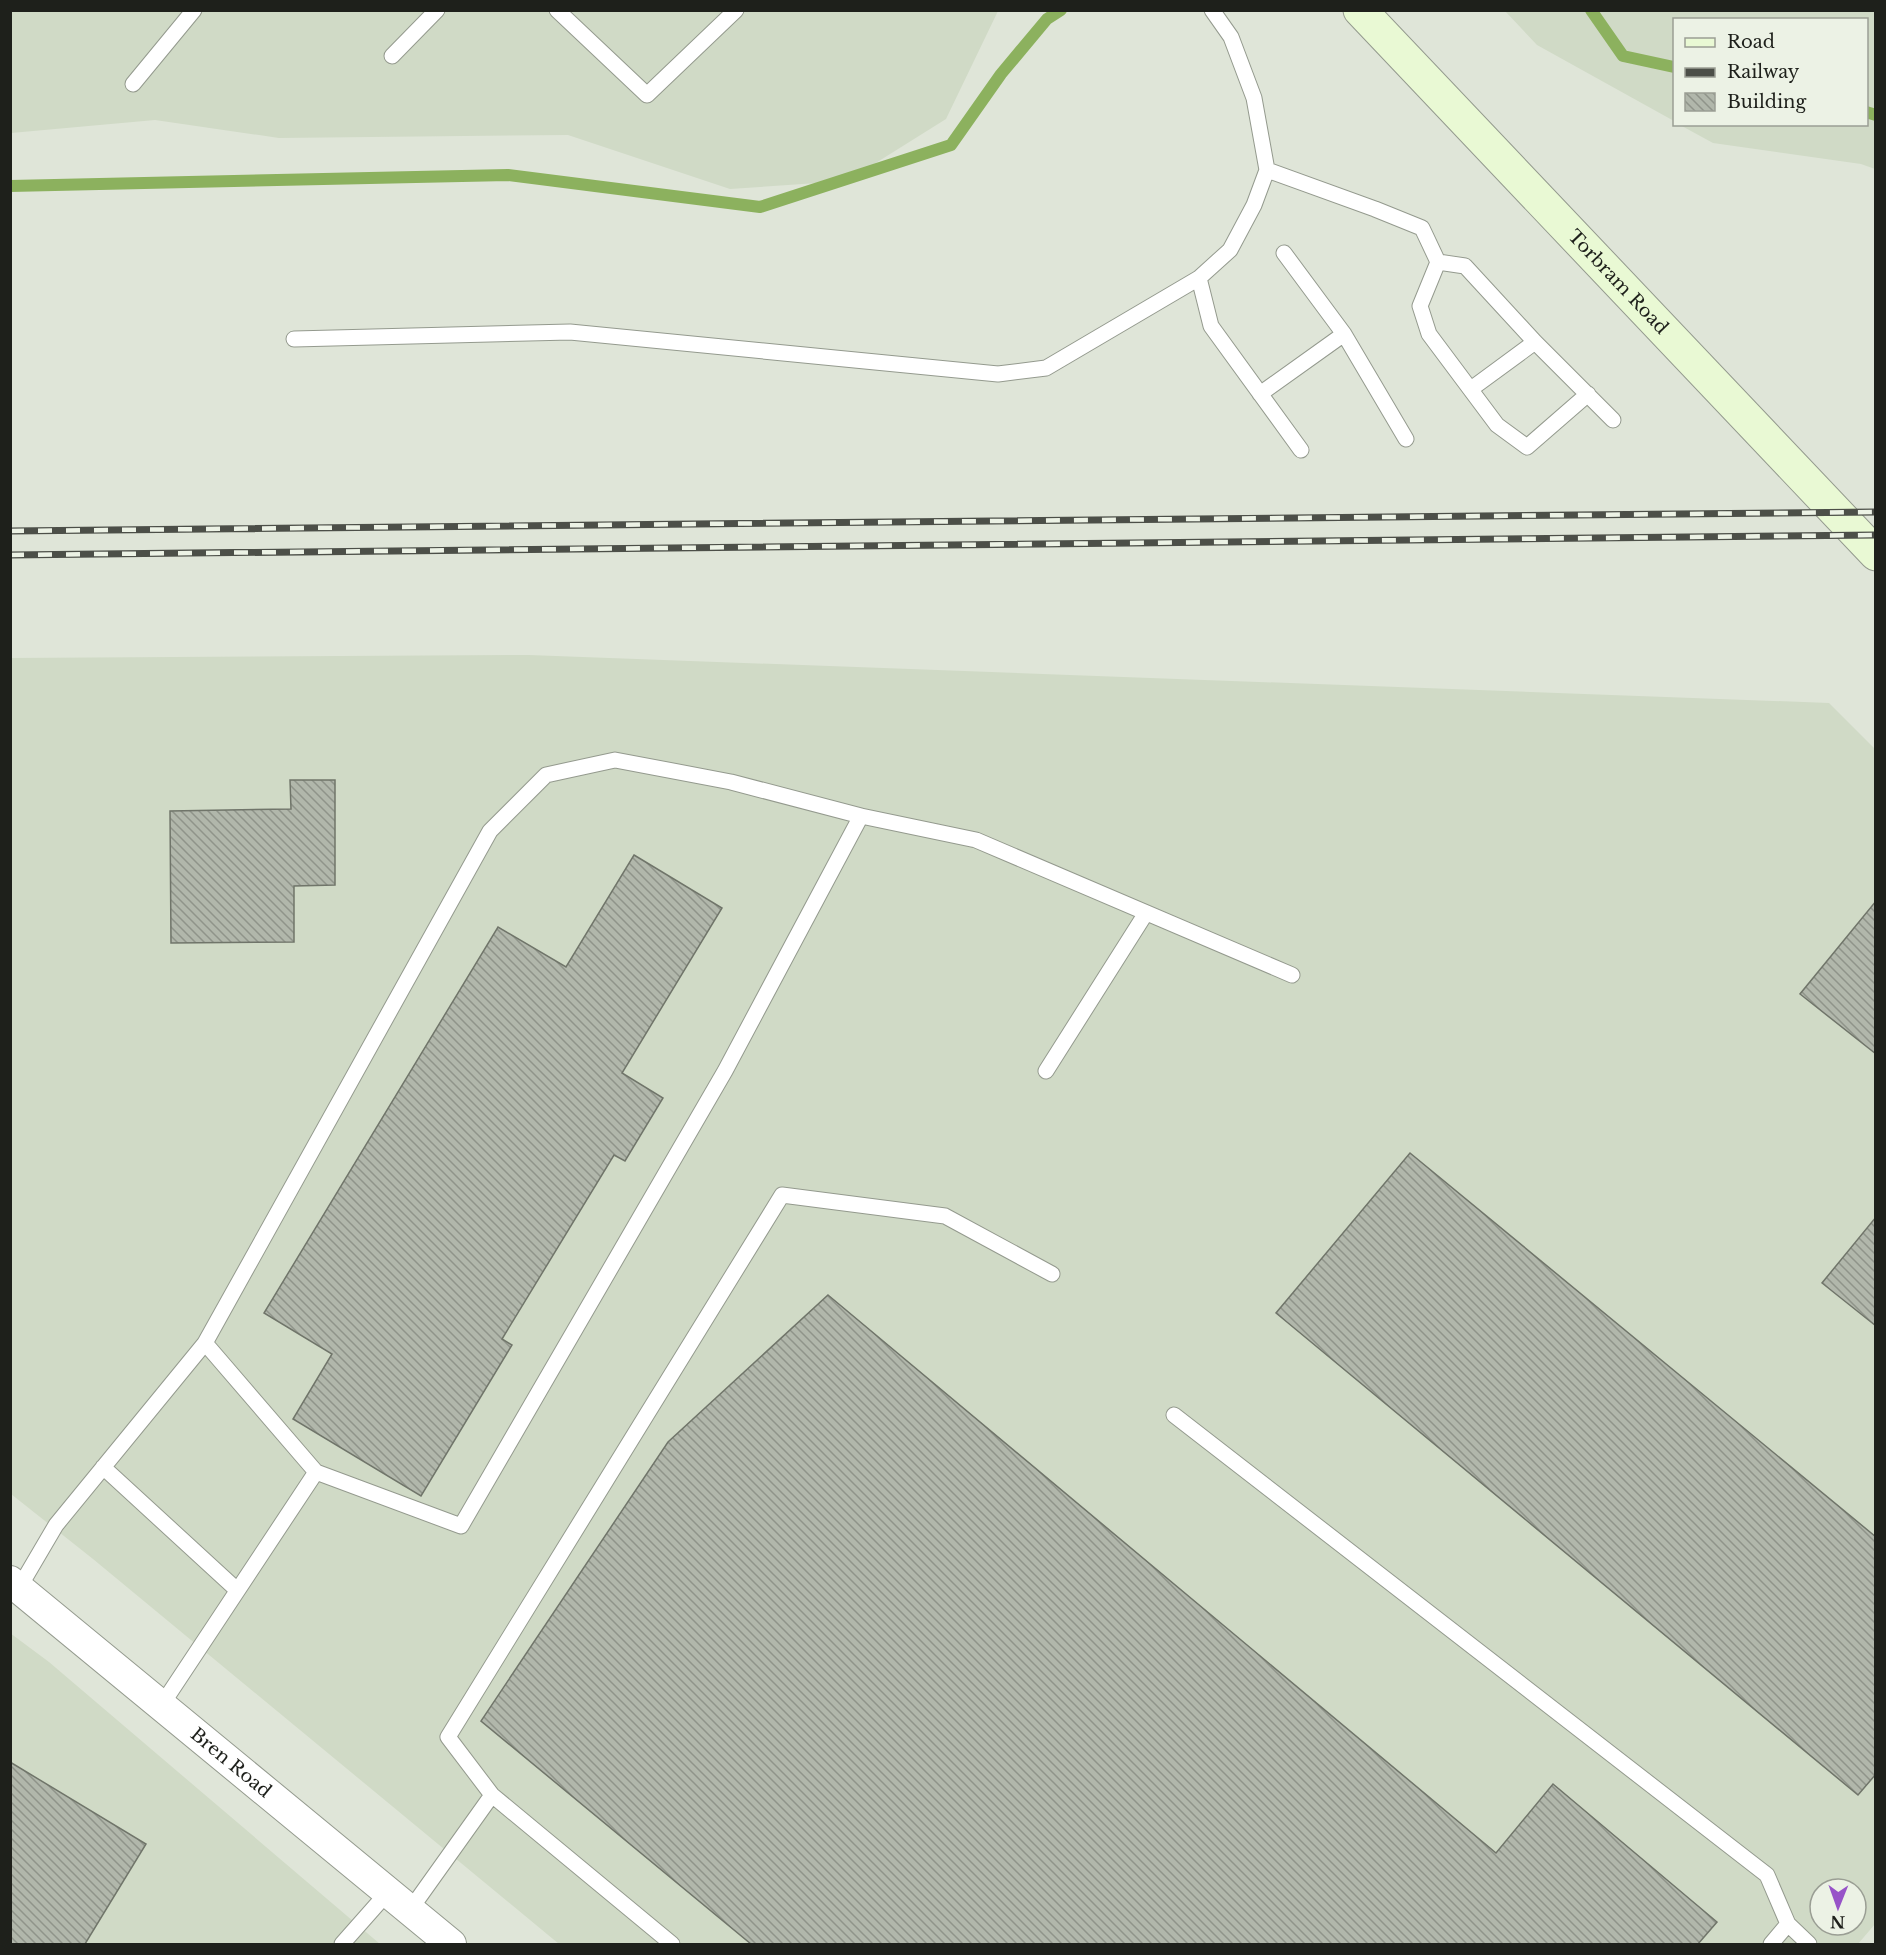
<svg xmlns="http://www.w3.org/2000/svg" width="1886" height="1955" font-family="'Libre Baskerville',serif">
<defs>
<pattern id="building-back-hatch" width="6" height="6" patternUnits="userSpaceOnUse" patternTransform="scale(1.5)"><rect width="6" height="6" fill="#b1b7ab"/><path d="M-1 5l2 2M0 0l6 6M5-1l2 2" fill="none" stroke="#8f948a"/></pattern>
</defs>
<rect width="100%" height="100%" fill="#dfe5d8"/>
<!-- built -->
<path fill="#d0dac6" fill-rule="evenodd" d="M11 11H998L946 119 847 181 730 189 568 135 279 138 155 120 11 133Z
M1505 11H1875V169L1861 164 1713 143 1680 125 1866 124V20H1674V121L1537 45Z
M529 655 1829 703 1876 750 1875 1924 1858 1944H559L93 1559 11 1494 10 658ZM1820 1889H1856V1925H1820Z
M10 1633 49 1662 380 1944H11Z"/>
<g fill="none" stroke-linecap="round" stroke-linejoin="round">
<!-- stream -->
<path stroke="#8cb15e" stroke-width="12" d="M1591 10 1623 56 1674 67
M1866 112 1876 115
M10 186 508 175 760 207 951 145 1001 74 1047 19 1061 10"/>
</g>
<!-- building -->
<path fill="url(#building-back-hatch)" stroke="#70756a" stroke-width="1.5" d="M290 780H335V885L294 886V942L171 943 170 811 291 809Z
M634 855 722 908 622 1073 663 1098 625 1161 614 1155 502 1339 512 1345 421 1496 293 1419 332 1354 264 1313 498 927 566 967Z
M1876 901V1054L1800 994Z
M1410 1153 1876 1537V1774L1858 1795 1276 1313Z
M1876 1217V1326L1822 1283Z
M828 1295 1496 1853 1553 1784 1717 1922 1698 1944H751L481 1721 668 1442Z
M10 1762 146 1844 85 1944H10Z"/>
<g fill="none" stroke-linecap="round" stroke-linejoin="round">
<defs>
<path id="lane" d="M557 10 647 95 736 10
M1212 10 1231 37 1254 98 1267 170 1254 205 1230 250 1199 278 1211 326 1301 450
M392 56 437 10
M133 84 194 10
M1267 170 1375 209 1422 228 1438 262 1465 266 1535 342 1613 420
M1284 253 1344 334
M1438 262 1420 306 1429 334 1497 425 1527 447 1588 394
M294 339 570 332 998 374 1046 368 1199 278
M1471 389 1535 342
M1260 394 1344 334 1406 439
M1046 1071 1146 913
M205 1343 316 1472
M1174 1415 1767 1875 1788 1924 1809 1944
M103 1467 237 1590
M19 1588 56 1525 205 1343 490 831 546 775 615 760 731 782 861 816
M161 1706 316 1472 461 1526 725 1071 861 816 976 840 1292 975
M492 1795 448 1737 782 1195 945 1216 1052 1274
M410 1910 492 1795 672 1944
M342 1944 388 1892
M1771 1944 1788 1924"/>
<g id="street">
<path id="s1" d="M10 1581 451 1944"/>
</g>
<g id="secondary">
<path id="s2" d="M1360 10 1876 554"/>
</g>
</defs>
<!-- lane casing -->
<use href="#lane" stroke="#949a8e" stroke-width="17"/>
<!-- street casing -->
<use href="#street" stroke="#949a8e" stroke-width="32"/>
<!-- secondary casing -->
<use href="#secondary" stroke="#949a8e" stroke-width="35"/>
<!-- lane -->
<use href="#lane" stroke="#fff" stroke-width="15"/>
<!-- street -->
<use href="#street" stroke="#fff" stroke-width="30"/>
<!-- secondary -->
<use href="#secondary" stroke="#e9f9d4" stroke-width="33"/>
<defs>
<path id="rail" d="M10 531 1876 512
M10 555 1876 535"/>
</defs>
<!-- rail casing -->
<use href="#rail" stroke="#4c4f48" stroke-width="7"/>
<!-- rail -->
<use href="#rail" stroke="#ecf2e5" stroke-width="4.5" stroke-dasharray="14" stroke-linecap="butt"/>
</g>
<g text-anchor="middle" stroke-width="5" stroke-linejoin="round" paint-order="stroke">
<!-- street labels -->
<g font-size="18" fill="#1e201b" stroke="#ecf2e5">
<text dy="6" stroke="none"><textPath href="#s2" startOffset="375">Torbram Road</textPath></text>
<text dy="6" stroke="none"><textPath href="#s1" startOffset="286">Bren Road</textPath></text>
</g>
</g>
<!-- border -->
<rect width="1886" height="1955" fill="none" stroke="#1e201b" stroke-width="24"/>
<!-- legend -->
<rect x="1673" y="18" width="195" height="108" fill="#ecf2e5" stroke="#9a9e94" stroke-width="1.5"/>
<rect x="1685" y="38" width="30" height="9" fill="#e9f9d4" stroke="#9a9e94" stroke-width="1.5"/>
<text x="1727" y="48" font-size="18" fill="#1e201b">Road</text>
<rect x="1685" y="68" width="30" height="9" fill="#4c4f48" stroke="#9a9e94" stroke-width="1.5"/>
<text x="1727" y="78" font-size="18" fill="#1e201b">Railway</text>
<rect x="1685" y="93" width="30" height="18" fill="url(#building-back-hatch)" stroke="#9a9e94" stroke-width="1.5"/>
<text x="1727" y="108" font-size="18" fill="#1e201b">Building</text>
<!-- north arrow -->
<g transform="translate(1838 1907) rotate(181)"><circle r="28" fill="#ecf2e5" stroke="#9a9e94" stroke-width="1.5"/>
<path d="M0-4.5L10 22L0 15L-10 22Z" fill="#9753c8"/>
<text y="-9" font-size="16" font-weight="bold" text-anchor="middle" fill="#1e201b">N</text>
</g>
</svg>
